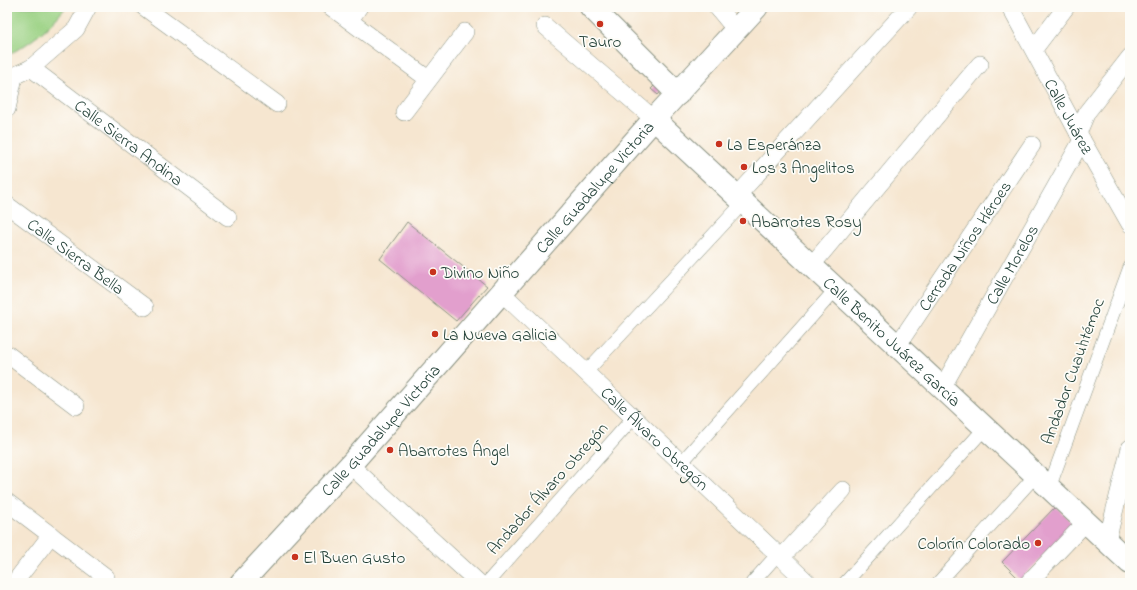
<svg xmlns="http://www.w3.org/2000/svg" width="1137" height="590" font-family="'Indie Flower',sans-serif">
<rect width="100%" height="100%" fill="#fdfcf7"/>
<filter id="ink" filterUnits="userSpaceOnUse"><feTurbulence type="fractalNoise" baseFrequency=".025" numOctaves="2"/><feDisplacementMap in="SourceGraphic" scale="8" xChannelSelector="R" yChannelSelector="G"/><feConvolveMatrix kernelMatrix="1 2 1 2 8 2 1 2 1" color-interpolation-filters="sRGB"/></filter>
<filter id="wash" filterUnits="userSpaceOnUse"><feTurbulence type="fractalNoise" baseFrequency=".012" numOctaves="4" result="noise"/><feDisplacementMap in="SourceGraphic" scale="16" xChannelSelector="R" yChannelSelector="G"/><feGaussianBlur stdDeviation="0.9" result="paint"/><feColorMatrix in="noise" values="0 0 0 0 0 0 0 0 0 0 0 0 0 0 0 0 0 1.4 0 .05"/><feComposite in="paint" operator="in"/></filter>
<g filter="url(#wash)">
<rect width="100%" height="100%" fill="#f6e6d0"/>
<!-- green -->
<path fill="#9bd284" stroke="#5d885c" d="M7 7H66C50 27 31 44 7 55Z"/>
<g id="blocks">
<!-- building -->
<path fill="#e29fcd" d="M658 82 664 88 658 95 651 89Z
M407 222 487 286 456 321 380 259Z
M1056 506 1074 525 1020 580 1002 562Z"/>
</g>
</g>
<g filter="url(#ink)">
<use href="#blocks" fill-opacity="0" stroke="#8a9282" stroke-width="1"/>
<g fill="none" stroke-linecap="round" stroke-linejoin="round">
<defs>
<path id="pedestrian" d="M586 372 743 203
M681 463 836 289
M1049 488 1130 267
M487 583 634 417
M752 583 777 555
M845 583 985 428
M938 583 1036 475"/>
<g id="minor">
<path d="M144 7 277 104"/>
<path d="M331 7 428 79"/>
<path d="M717 7 736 30"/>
<path id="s1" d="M1010 7 1082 140 1130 224"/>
<path d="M350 20 359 7"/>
<path d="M545 26 654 119"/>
<path d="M1034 49 1066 7"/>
<path id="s2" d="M31 68 228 217"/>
<path d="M7 79 31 68 76 29 88 7"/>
<path d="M7 109 14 77"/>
<path d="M404 112 465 32"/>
<path d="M1078 133 1087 112 1130 57"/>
<path d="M736 197 909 7"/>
<path id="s3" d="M7 205 145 307"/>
<path d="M811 266 980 64"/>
<path id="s4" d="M502 293 808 583"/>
<path id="s5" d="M897 346 1032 145"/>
<path d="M7 354 76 406"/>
<path id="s6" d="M942 388 1082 140"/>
<path d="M350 465 479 583"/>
<path d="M7 502 106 577"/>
<path d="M1107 541 1130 448"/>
<path d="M781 558 843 490"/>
<path d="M14 583 51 535"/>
<path d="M1028 583 1086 522"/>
</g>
<g id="tertiary">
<path d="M591 7 678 94"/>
<path id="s7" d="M654 119 1130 563"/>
<path id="s8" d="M241 583 350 465 654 119 757 7"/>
</g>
</defs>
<!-- pedestrian casing -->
<use href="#pedestrian" stroke="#8a9282" stroke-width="14"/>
<!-- minor casing -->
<use href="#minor" stroke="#8a9282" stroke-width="18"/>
<!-- tertiary casing -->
<use href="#tertiary" stroke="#8a9282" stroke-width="24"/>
<!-- pedestrian -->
<use href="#pedestrian" stroke="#fff" stroke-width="13"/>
<!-- minor -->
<use href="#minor" stroke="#fff" stroke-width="17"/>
<!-- tertiary -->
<use href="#tertiary" stroke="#fff" stroke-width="22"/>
</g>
</g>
<!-- markers -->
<g fill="#c8321e" stroke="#fdfcf7" stroke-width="1.5">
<circle cx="600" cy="24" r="4"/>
<circle cx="719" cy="144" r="4"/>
<circle cx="744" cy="167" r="4"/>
<circle cx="743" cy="221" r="4"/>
<circle cx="433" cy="272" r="4"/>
<circle cx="435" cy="334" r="4"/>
<circle cx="390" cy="450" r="4"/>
<circle cx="1038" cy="543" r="4"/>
<circle cx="295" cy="557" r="4"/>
</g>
<g text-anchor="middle" stroke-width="3.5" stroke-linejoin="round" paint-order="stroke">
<!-- poi labels -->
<g font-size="17" fill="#1f3d34" stroke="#fdfcf7" text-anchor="start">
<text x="600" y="47" text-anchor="middle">Tauro</text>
<text x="727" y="150">La Esperánza</text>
<text x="752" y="173">Los 3 Angelitos</text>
<text x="751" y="227">Abarrotes Rosy</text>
<text x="441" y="278">Divino Niño</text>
<text x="443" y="340">La Nueva Galicia</text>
<text x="398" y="456">Abarrotes Ángel</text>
<text x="1030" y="549" text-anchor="end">Colorín Colorado</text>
<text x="303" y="563">El Buen Gusto</text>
</g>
<!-- street labels -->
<g font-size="17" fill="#1f3d34" stroke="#fdfcf7">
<text dy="6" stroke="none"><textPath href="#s1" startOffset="124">Calle Juárez</textPath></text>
<text dy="6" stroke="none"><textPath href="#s2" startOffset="123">Calle Sierra Andina</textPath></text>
<text dy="6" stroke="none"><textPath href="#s8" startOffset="531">Calle Guadalupe Victoria</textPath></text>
<text dy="6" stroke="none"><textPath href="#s5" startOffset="121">Cerrada Niños Héroes</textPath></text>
<text dy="6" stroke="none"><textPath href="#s3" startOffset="86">Calle Sierra Bella</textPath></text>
<text dy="6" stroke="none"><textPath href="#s6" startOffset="142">Calle Morelos</textPath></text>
<text dy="6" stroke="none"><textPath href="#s7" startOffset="326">Calle Benito Juárez García</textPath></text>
<text transform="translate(1072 371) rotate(-70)" y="6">Andador Cuauhtémoc</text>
<text dy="6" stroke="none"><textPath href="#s8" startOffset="207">Calle Guadalupe Victoria</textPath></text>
<text dy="6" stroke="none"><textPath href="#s4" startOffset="211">Calle Álvaro Obregón</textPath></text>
<text transform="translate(547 488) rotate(-48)" y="6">Andador Álvaro Obregón</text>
</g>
</g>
<!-- margin -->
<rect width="1137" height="590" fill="none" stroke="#fdfcf7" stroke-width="24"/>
</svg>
